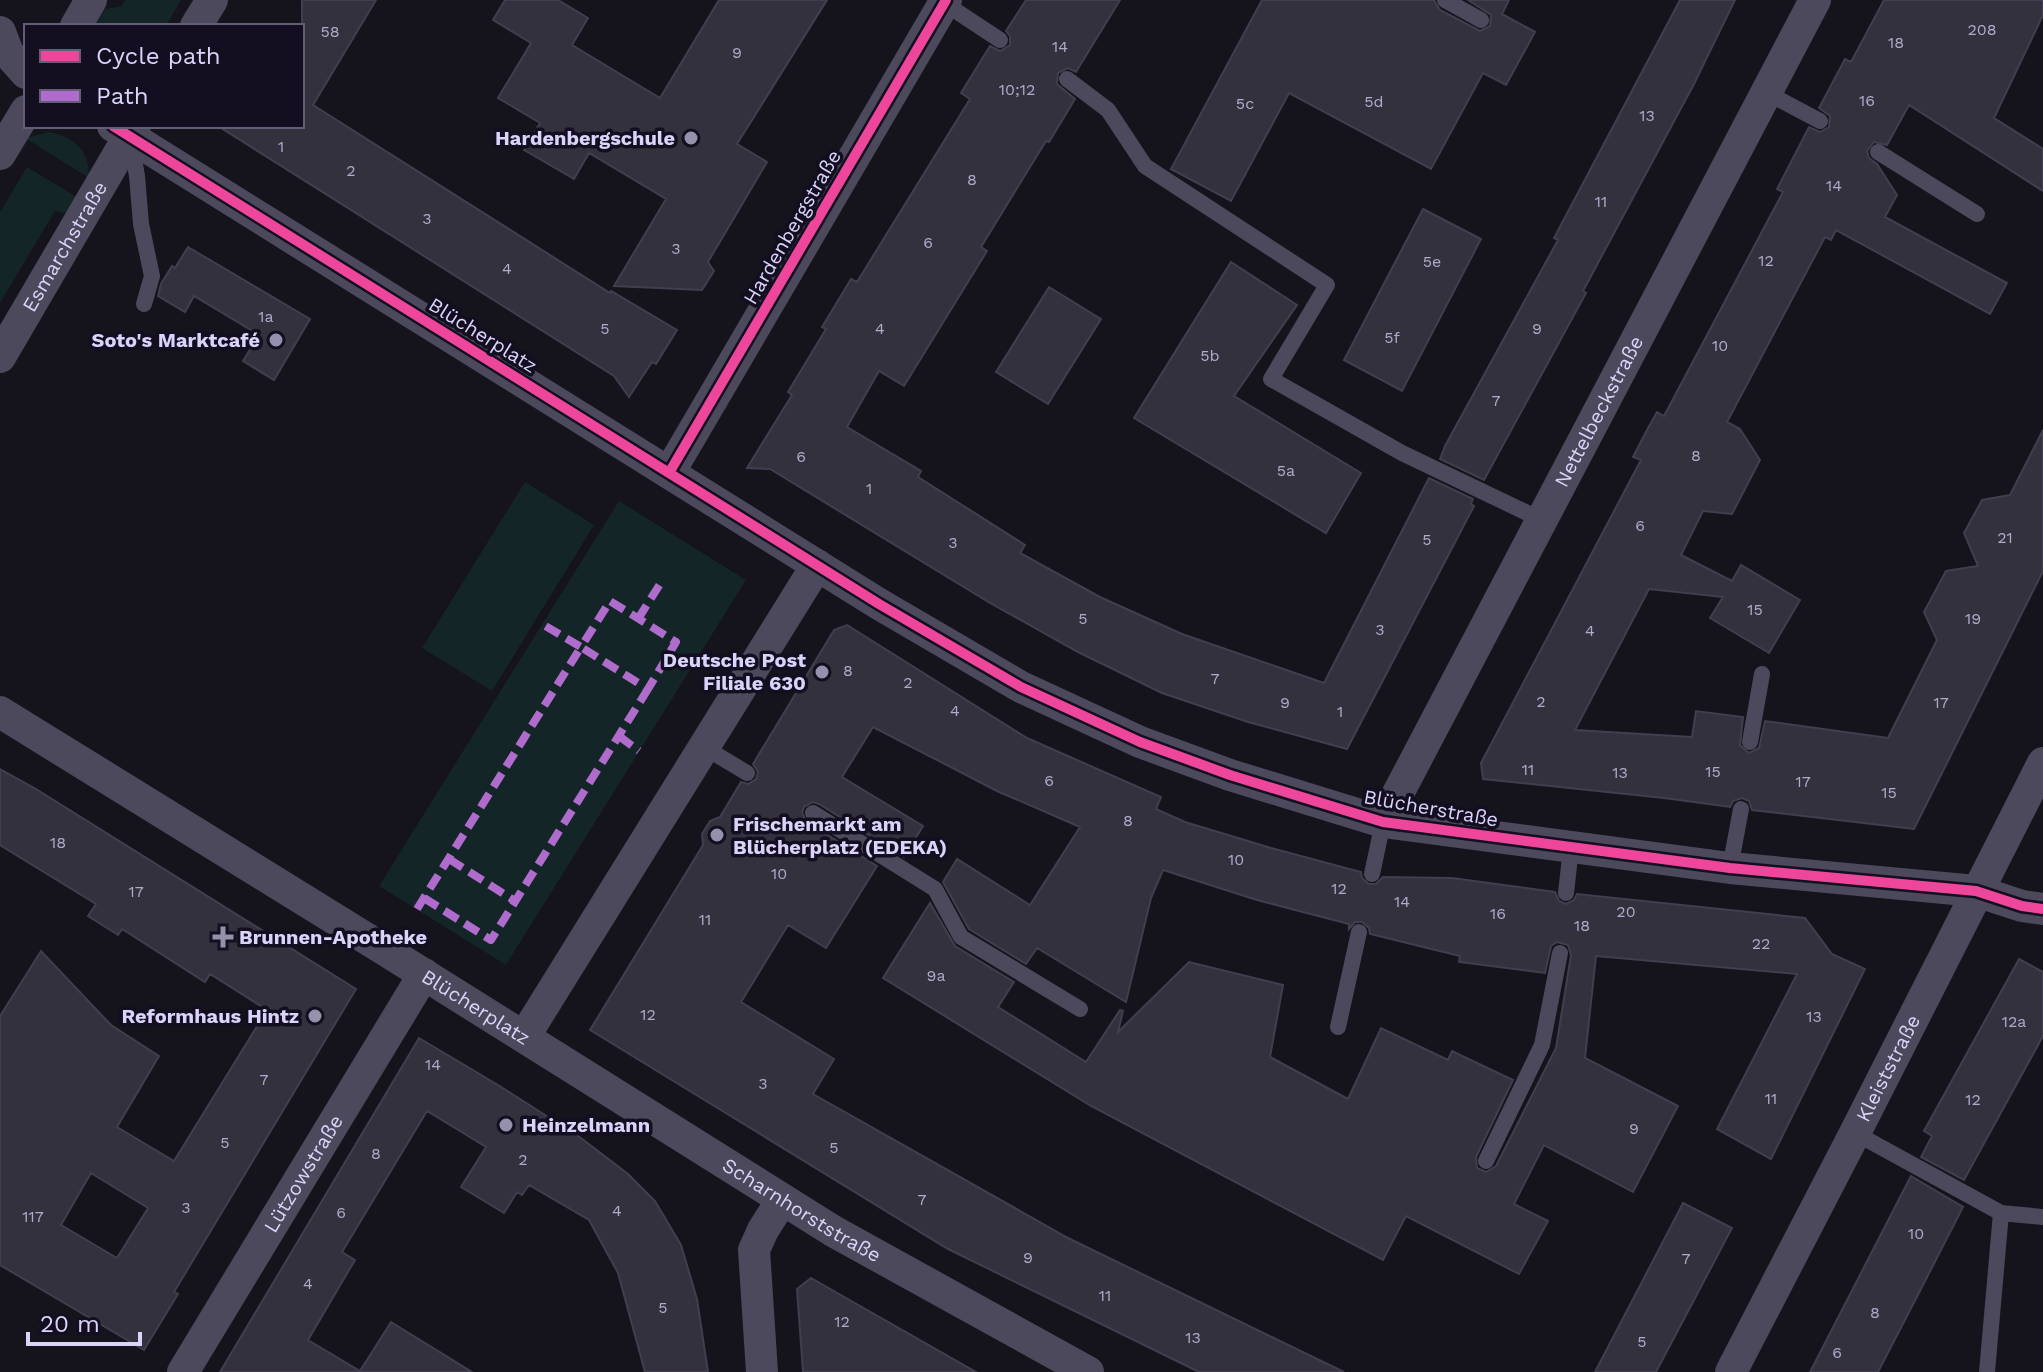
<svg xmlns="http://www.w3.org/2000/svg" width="2043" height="1372" font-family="'Work Sans',sans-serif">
<rect width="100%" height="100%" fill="#15131c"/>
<!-- green -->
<path fill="#132527" d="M125 0H181L166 26H95L105 9 122 6Z
M49 132C75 137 90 151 89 178L25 138Z
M27 167 80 199 71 214 55 211 0 303V212Z
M525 482 594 525 492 691 422 648Z
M619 501 746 580 506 965 379 886Z"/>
<!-- building -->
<path fill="#34313e" stroke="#423e4f" stroke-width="2" fill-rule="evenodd" d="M302 0H376L313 105 610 293 611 291 677 330 656 364 652 362 629 397 614 376 218 126H302Z
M505 0H558L588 18 572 45 660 98 719 0H827L737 144 767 162 708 262 714 271 702 290 614 286 666 199 589 153 574 179 524 150 540 123 498 98 531 43 493 20Z
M1026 0H1120L1076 72 1068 68 1058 73 1057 84 1075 99 1049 142 1046 141 981 247 987 251 904 386 879 371 847 427 921 471 918 477 1025 545 1020 553 1100 597 1182 634 1324 683 1429 478 1473 499 1471 504 1474 506 1347 749 1248 722 1162 693 1078 652 990 603 770 469 747 468 792 395 788 392 826 329 822 327 851 279 857 282 970 99 961 93 990 46 1000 51 1010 45V36L1006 31Z
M1262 0H1434L1440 10 1480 31 1490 26 1491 15 1468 0H1509L1502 14 1535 32 1506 85 1483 73 1431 169 1289 93 1231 201 1171 169Z
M1680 0H1735L1694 84 1583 291 1586 293 1484 480 1440 459 1445 446 1558 240 1554 238Z
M1884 0H2043V15L1994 118 2043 149V191L1909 105 1887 145 1874 142 1867 151 1869 158 1877 164 1897 195 1885 217 2007 283 1990 314 1836 230 1831 240 1825 237 1727 422 1740 429 1760 460 1732 514 1703 511 1681 555 1732 581 1741 565 1800 600 1769 653 1710 618 1723 597 1649 589 1575 730 1692 737 1696 711 1743 717 1740 745 1749 753 1759 748 1765 721 1888 738 1937 640 1924 612 1946 571 1978 566 1964 533 1982 500 2010 495 2043 430V571L1914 829 1752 810 1749 801 1742 798 1733 801 1730 807 1664 798 1483 779 1481 763 1641 460 1633 457 1647 430 1657 412 1664 416 1783 192 1777 189 1809 127 1820 132 1829 127 1830 116 1819 108 1845 59 1851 62Z
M1423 209 1481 239 1402 391 1344 360Z
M188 247 310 319 274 380 243 361 259 335 194 296 185 312 158 296 161 284 172 266 175 268Z
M1231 262 1297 305 1234 396 1361 473 1326 533 1134 418Z
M1049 287 1101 319 1048 404 996 372Z
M847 625 1027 738 1161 797 1156 809 1185 822 1271 848 1361 872 1362 878 1369 884H1376L1383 877 1452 878 1555 892 1559 901 1566 904 1574 900 1577 894 1805 918 1832 954 1865 969 1771 1159 1717 1129 1797 974 1596 956 1585 1058 1678 1106 1633 1192 1544 1145 1514 1204 1548 1221 1519 1274 1406 1216 1383 1260 1091 1106 883 978 930 903 955 946 1014 982 998 1007 1086 1062 1120 1010 1123 1011 1118 1032 1189 962 1283 985 1270 1057 1348 1099 1381 1028 1448 1060 1452 1051 1513 1080 1476 1157 1477 1168 1486 1172 1496 1166 1556 1048 1571 955 1568 945 1557 942 1551 946 1545 973 1459 962 1460 956 1370 934 1369 928 1362 922H1355L1349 929V924L1257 900 1163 870 1151 898 1126 1002 1037 948 1026 964 969 929 943 882 957 859 1030 905 1080 827 997 791 873 727 842 777 923 826 904 857 819 804 813 802 804 807 802 813 807 822 877 866 826 948 788 925 741 1002 834 1059 813 1094 1068 1238 1344 1372H1199L948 1249 590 1030 703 845 702 834 710 821 720 817 741 782 748 784 756 779 758 772 753 764 834 630Z
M0 769 36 789 356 989 174 1292 178 1294 144 1350 0 1265V1016L41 951 111 1025 159 1056 117 1127 174 1161 267 1010 210 974 205 982 122 929 118 935 88 916 96 904 0 845ZM91 1173 148 1208 117 1258 61 1225Z
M2019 959 2043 972V1036L1964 1180 1921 1157 1932 1136 1924 1131Z
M419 1038 498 1085 581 1138 628 1174 655 1201 681 1245 697 1299 708 1372H645L618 1273 589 1220 529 1185 522 1195 517 1192 504 1213 461 1187 486 1147 427 1111 342 1252 355 1260 308 1340 360 1371 391 1322 472 1372H220Z
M1911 1176 1963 1207 1922 1287 1878 1372H1810Z
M1683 1203 1732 1228 1656 1372H1595Z
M811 1278 976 1372H803L797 1289Z"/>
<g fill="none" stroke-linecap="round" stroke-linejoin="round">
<!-- lane -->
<path stroke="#4b495b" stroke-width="16" d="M1445 0 1481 20
M944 3 1000 40
M1067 79 1108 110 1145 166 1327 285 1271 379 1402 453 1542 520
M1767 93 1820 121
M131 141 137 176 141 224 152 276 144 304
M1878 152 1977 214
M1750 742 1762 674
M704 747 747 773
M813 813 935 889 961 937 1080 1009
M1730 868 1741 809
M1372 874 1383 822
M1566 893 1571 848
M1338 1027 1359 932
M1855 1133 2001 1213 2043 1217
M1486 1161 1542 1045 1560 953
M1987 1372 2001 1213"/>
<!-- street -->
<g stroke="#4b495b" stroke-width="32">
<path d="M76 26 91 0"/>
<path d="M196 26 212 0"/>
<path d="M0 32 8 53 26 73"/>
<path d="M113 126 879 604 1021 687 1140 742 1230 775 1383 822 1730 868 1976 891 2022 906 2043 909"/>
<path d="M0 154 26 111"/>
<path id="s1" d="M0 357 135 126"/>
<path d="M669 473 946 0"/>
<path id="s2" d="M0 712 385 950 833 1231 1088 1372"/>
<path id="s3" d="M1383 822 1815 0"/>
<path d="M524 1037 817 565"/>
<path id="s4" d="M183 1372 424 974"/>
<path d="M762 1372 754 1250 763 1230 782 1200"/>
<path id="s5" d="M1731 1372 1855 1133 2043 763"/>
</g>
<!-- quiet -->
<path stroke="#b06ccc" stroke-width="8" stroke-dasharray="16 8" stroke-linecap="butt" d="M638 619 662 581
M619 736 639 751
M449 859 515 901
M424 898 491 940 648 689
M417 909 581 647 648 689 676 642 610 601 581 647 542 624"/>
<defs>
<path id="cycleway" d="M113 126 879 604 1021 687 1140 742 1230 775 1383 822 1730 868 1976 891 2022 906 2043 909
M669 473 946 0"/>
</defs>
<!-- cycleway casing -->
<use href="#cycleway" stroke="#130f20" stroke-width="15"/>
<!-- cycleway -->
<use href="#cycleway" stroke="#ed469a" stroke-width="10"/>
</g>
<!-- markers -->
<g fill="#9590ac" stroke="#130f20" stroke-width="3">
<circle cx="691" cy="138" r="8"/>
<circle cx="276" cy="340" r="8"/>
<circle cx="822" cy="672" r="8"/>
<circle cx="717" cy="835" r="8"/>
<path d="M219 925h8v8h8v8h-8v8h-8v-8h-8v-8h8z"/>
<circle cx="315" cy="1016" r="8"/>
<circle cx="506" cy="1125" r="8"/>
</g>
<g text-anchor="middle" stroke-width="7" stroke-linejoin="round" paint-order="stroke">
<!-- number labels -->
<g font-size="16" fill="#b0aacb">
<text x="1982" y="35">208</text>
<text x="330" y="37">58</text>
<text x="1896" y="48">18</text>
<text x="1060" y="52">14</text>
<text x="737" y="58">9</text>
<text x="1017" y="95">10;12</text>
<text x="1867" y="106">16</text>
<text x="1374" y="107">5d</text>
<text x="1245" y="109">5c</text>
<text x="1647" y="121">13</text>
<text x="281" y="152">1</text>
<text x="351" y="176">2</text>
<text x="972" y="185">8</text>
<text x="1834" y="191">14</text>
<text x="1601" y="207">11</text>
<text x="427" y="224">3</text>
<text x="928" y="248">6</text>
<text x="676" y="254">3</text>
<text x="1766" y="266">12</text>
<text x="1432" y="267">5e</text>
<text x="507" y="274">4</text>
<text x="266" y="322">1a</text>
<text x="605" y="334">5</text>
<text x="880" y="334">4</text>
<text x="1537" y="334">9</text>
<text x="1392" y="343">5f</text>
<text x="1720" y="351">10</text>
<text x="1210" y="361">5b</text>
<text x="1496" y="406">7</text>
<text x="1696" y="461">8</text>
<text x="801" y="462">6</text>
<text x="1286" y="476">5a</text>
<text x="869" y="494">1</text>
<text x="1640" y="531">6</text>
<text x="2005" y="543">21</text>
<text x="1427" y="545">5</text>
<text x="953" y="548">3</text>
<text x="1755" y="615">15</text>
<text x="1083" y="624">5</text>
<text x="1973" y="624">19</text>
<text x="1380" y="635">3</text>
<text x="1590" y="636">4</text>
<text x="848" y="676">8</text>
<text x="1215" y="684">7</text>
<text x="908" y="688">2</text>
<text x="1541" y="707">2</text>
<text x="1285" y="708">9</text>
<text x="1941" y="708">17</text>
<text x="955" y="716">4</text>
<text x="1340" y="717">1</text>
<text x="1528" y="775">11</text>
<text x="1713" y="777">15</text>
<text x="1620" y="778">13</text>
<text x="1049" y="786">6</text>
<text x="1803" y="787">17</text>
<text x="1889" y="798">15</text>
<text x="1128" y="826">8</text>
<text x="58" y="848">18</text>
<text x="1236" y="865">10</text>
<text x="779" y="879">10</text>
<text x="1339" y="894">12</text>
<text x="136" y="897">17</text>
<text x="1402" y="907">14</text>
<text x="1626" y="917">20</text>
<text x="1498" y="919">16</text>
<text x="705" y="925">11</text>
<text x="1582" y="931">18</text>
<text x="1761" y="949">22</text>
<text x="936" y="981">9a</text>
<text x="648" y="1020">12</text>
<text x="1814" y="1022">13</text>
<text x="2014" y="1027">12a</text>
<text x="433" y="1070">14</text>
<text x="264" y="1085">7</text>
<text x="763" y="1089">3</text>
<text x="1771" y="1104">11</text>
<text x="1973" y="1105">12</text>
<text x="1634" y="1134">9</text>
<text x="225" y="1148">5</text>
<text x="834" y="1153">5</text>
<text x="376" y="1159">8</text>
<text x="523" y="1165">2</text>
<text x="922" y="1205">7</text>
<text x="186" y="1213">3</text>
<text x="617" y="1216">4</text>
<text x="341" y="1218">6</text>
<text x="33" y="1222">117</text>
<text x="1916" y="1239">10</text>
<text x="1028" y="1263">9</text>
<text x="1686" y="1264">7</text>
<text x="308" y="1289">4</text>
<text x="1105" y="1301">11</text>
<text x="663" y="1313">5</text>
<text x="1875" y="1318">8</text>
<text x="842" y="1327">12</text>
<text x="1193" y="1343">13</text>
<text x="1642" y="1347">5</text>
<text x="1837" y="1358">6</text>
</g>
<!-- poi labels -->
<g font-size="20" font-weight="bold" fill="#dad3fa" stroke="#130f20" text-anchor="end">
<text x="675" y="145">Hardenbergschule</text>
<text x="260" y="347">Soto's Marktcafé</text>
<text x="806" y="667">Deutsche Post<tspan x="806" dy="23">Filiale 630</tspan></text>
<text x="733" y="831" text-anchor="start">Frischemarkt am<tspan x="733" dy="23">Blücherplatz (EDEKA)</tspan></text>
<text x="239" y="944" text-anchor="start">Brunnen-Apotheke</text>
<text x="299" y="1023">Reformhaus Hintz</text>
<text x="522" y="1132" text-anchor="start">Heinzelmann</text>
</g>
<!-- street labels -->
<g font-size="20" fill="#dad3fa" stroke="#130f20">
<text transform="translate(792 227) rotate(-60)" y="7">Hardenbergstraße</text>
<text dy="7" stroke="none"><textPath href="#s1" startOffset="128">Esmarchstraße</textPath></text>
<text transform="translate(483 335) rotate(32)" y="7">Blücherplatz</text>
<text dy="7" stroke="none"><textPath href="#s3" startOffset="464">Nettelbeckstraße</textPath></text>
<text transform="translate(1431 808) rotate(10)" y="7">Blücherstraße</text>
<text dy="7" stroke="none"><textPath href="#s2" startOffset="560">Blücherplatz</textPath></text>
<text dy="7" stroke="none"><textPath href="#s5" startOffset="342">Kleiststraße</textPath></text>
<text dy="7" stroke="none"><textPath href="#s4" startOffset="232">Lützowstraße</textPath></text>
<text dy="7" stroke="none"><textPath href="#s2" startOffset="944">Scharnhorststraße</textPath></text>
</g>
</g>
<!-- legend -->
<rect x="24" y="24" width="280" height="104" fill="#130f20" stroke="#635d77" stroke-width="2"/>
<rect x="40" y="50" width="40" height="12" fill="#ed469a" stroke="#635d77" stroke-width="2"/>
<text x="96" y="64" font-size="24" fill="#dad3fa">Cycle path</text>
<rect x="40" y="90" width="40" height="12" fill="#b06ccc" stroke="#635d77" stroke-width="2"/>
<text x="96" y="104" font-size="24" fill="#dad3fa">Path</text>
<!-- scale -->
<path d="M28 1332v12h112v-12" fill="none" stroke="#dad3fa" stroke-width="4"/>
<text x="40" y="1332" font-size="24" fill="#dad3fa" stroke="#130f20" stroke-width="6" paint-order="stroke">20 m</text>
</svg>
